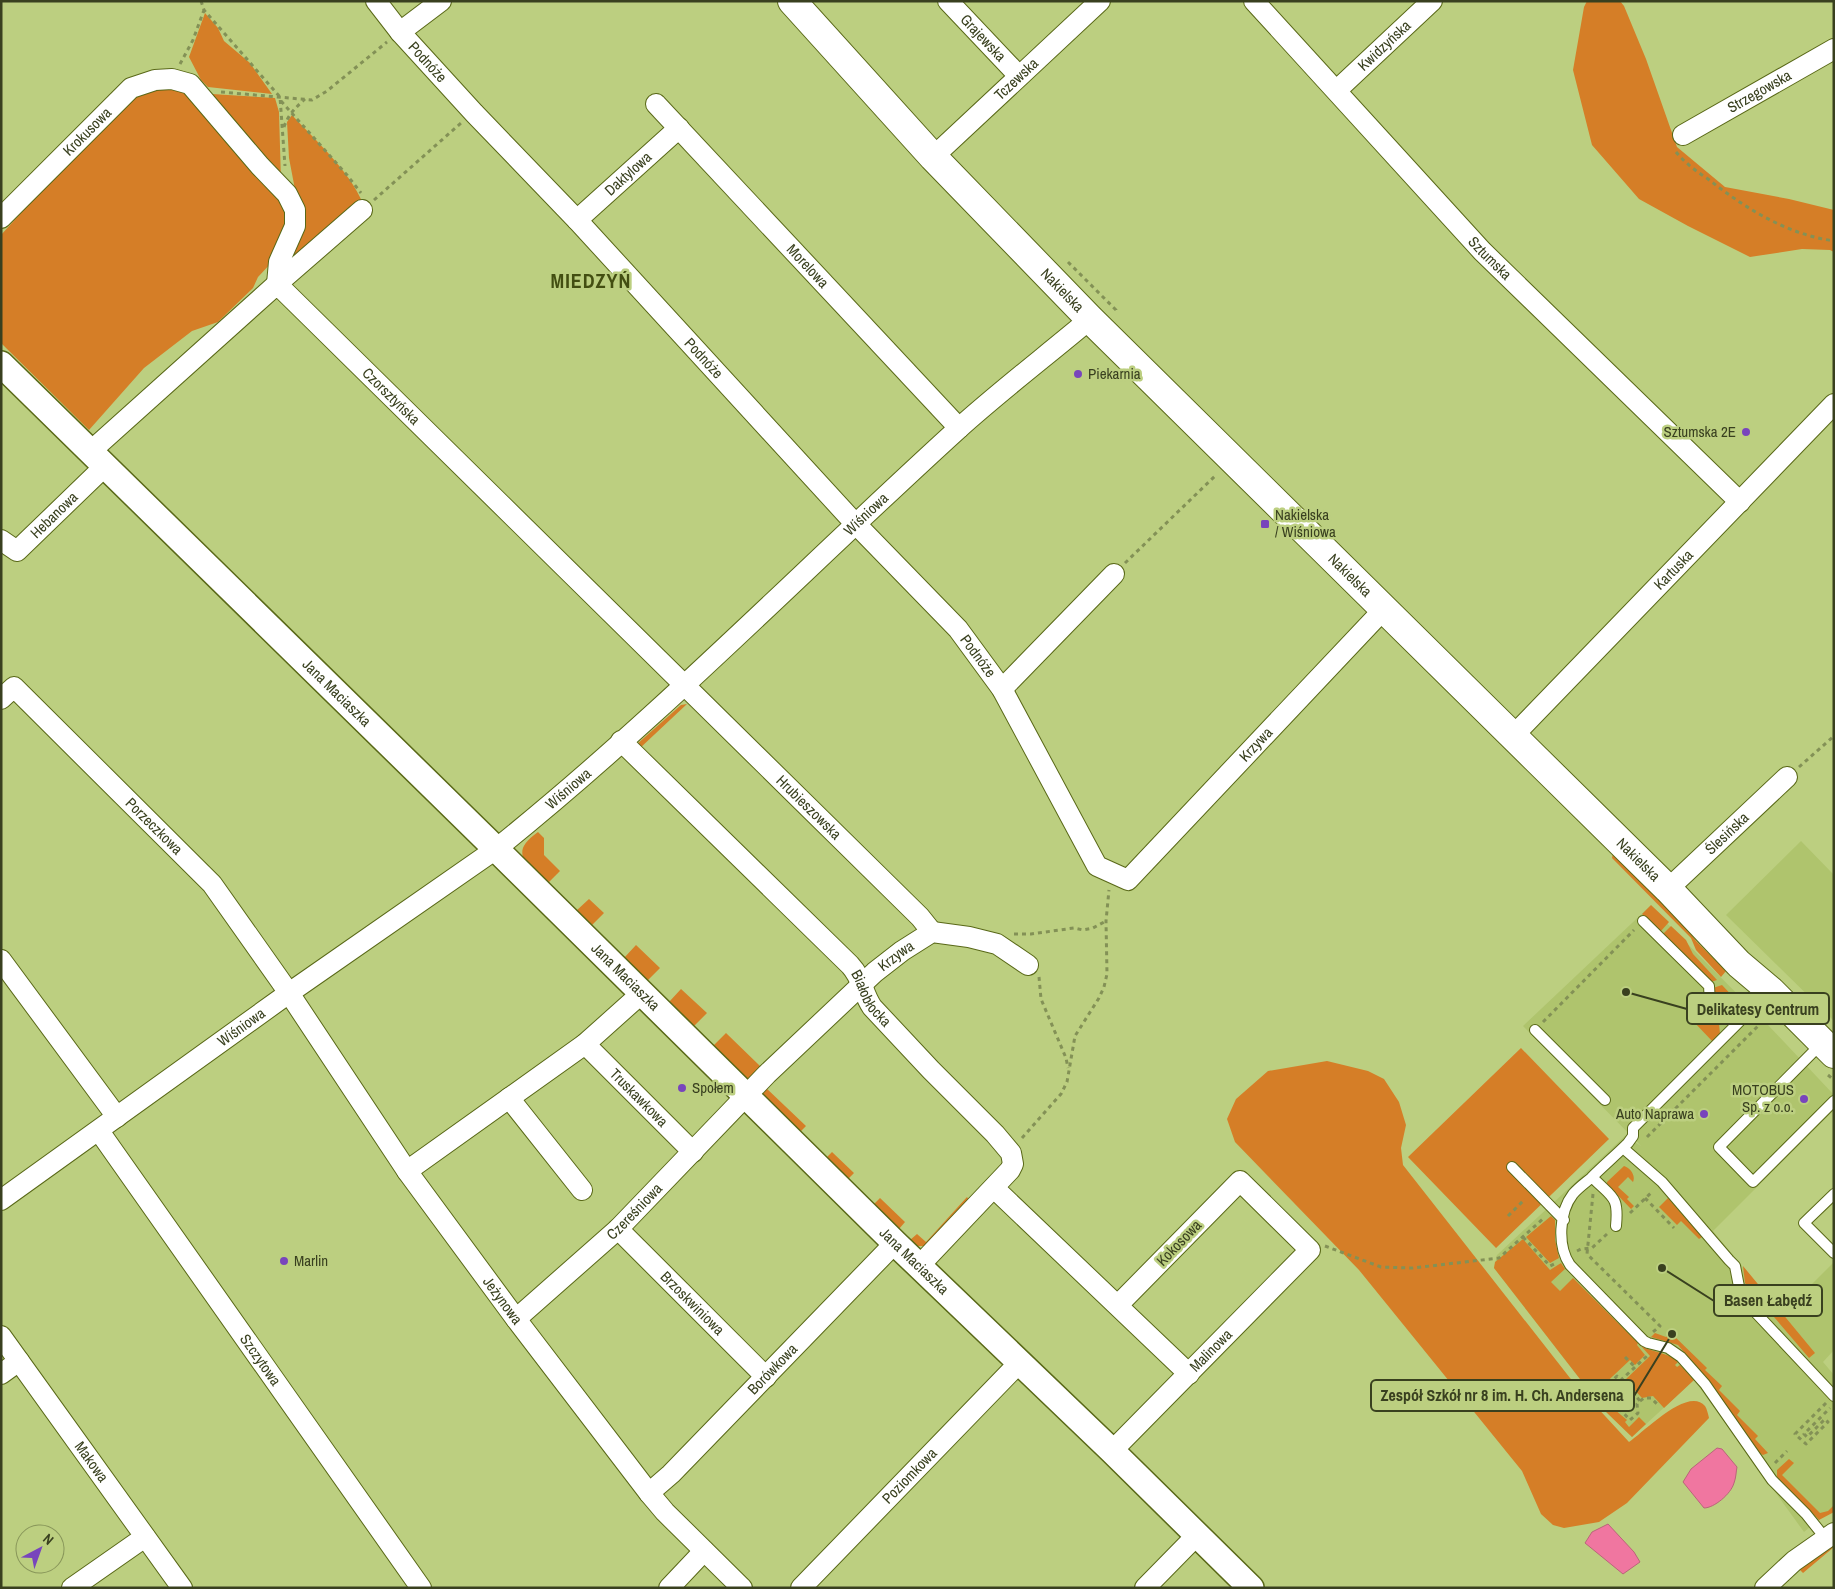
<svg xmlns="http://www.w3.org/2000/svg" width="1835" height="1589" font-family="'Archivo Narrow',sans-serif">
<rect width="100%" height="100%" fill="#bccf80"/>
<!-- built -->
<path fill="#afc46d" d="M1801 841 1834 875V1021L1726 915Z
M1650 906 1768 1025 1834 1095V1110L1713 1231 1782 1314 1834 1262V1350L1823 1362 1834 1375V1512L1822 1517 1804 1532 1694 1380 1632 1437 1604 1410 1494 1268 1497 1255 1625 1136 1641 1146 1523 1026Z"/>
<!-- green -->
<path fill="#d57e27" d="M1587 1H1620L1624 6 1646 59 1677 147 1725 187 1789 199 1834 210V252L1830 250 1802 249 1750 257 1688 226 1639 199 1592 145 1573 70 1584 7Z
M205 13 218 28 224 41 250 63 272 94 208 87 201 80 189 57Z
M177 83 271 183 291 223 274 260 258 277 253 288 218 322 192 331 144 368 89 430 1 343V235L47 184 134 97Z
M212 94 275 98 279 112 281 181 211 100Z
M292 115C316 141 350 171 363 204L288 273 286 261 301 221 289 158 287 122Z
M687 704 639 749 636 745 681 705Z
M538 832 544 838V855L560 871 548 883C528 864 507 854 538 832Z
M1613 853 1667 902 1696 941 1726 971 1721 977 1696 950 1691 938 1612 858Z
M589 899 604 913 591 926 576 911Z
M1651 905 1669 922 1661 931 1642 914Z
M1671 926 1686 940 1693 954 1717 980 1711 982 1663 934Z
M636 945 660 968 647 981 624 958Z
M1722 985 1739 1003 1730 1012 1721 1005 1713 988Z
M681 989 707 1013 694 1026 669 1002Z
M1703 1016 1714 1017 1719 1024 1720 1034 1713 1042 1693 1021Z
M726 1033 760 1066V1070L751 1078 747 1079 713 1046Z
M1521 1048 1609 1139 1496 1248 1408 1157Z
M1327 1061 1368 1071 1384 1079 1399 1102 1406 1125 1401 1148 1403 1165 1570 1378 1629 1442C1644 1432 1688 1386 1705 1406 1707 1409 1708 1414 1709 1418L1627 1503 1599 1522 1564 1528 1553 1525 1541 1514 1522 1471 1359 1270 1235 1142 1227 1119 1236 1099 1268 1071Z
M764 1086 806 1126 800 1132 761 1093Z
M832 1152 854 1173 848 1179 826 1158Z
M1624 1166C1630 1168 1636 1175 1633 1182L1628 1177 1618 1187 1629 1197 1627 1199 1634 1206 1631 1209 1607 1184V1182Z
M967 1197 971 1203 925 1246H917L910 1240 917 1234 926 1242Z
M880 1198 905 1222 899 1229 874 1204Z
M1668 1198 1702 1237 1699 1239 1681 1221 1677 1225 1659 1207Z
M1551 1216 1555 1220V1240L1559 1258 1550 1263 1526 1237Z
M1523 1239 1550 1270 1561 1263 1565 1269 1551 1282 1560 1291 1573 1278 1638 1343 1637 1345 1645 1355 1635 1365 1630 1360 1597 1391 1602 1397 1614 1386 1612 1383 1617 1379 1630 1394 1624 1399 1619 1394 1618 1396 1622 1401 1614 1409 1627 1420 1625 1422 1629 1427 1639 1417 1646 1424 1632 1437 1604 1410 1494 1268 1495 1262Z
M1743 1266 1815 1353 1809 1358 1745 1283Z
M1655 1333 1666 1337 1671 1333 1707 1368 1705 1370 1722 1386 1719 1390 1740 1411 1737 1415 1758 1436 1755 1439 1768 1453 1763 1455 1758 1452 1706 1378 1678 1345 1651 1337Z
M1641 1346C1654 1353 1668 1352 1678 1362L1675 1365 1677 1367 1680 1365 1694 1380 1664 1408 1653 1396 1642 1398 1625 1380 1650 1356Z
M1789 1459 1794 1463 1782 1475 1820 1513 1828 1511 1834 1505V1512L1819 1520 1777 1477V1470Z
M1834 1541V1547L1803 1573 1799 1569Z"/>
<!-- water -->
<path fill="#f076a0" stroke="#b96679" d="M1717 1448 1722 1449 1737 1467C1736 1472 1736 1478 1734 1483 1731 1494 1714 1508 1704 1508L1683 1482 1691 1469Z
M1608 1524 1634 1552 1640 1562 1623 1574 1585 1543 1592 1532Z"/>
<g fill="none" stroke-linecap="round" stroke-linejoin="round">
<defs>
<path id="service" d="M1643 921 1709 986 1710 1003
M1769 992 1633 1128V1136L1628 1143C1616 1155 1603 1166 1591 1178 1585 1183 1578 1188 1573 1194 1559 1212 1557 1246 1570 1265L1644 1341 1648 1343 1668 1348 1681 1357 1705 1384 1772 1480 1806 1514 1826 1539
M1535 1030 1605 1100
M1822 1043 1719 1147 1753 1182 1834 1101
M1623 1148 1662 1182 1729 1260 1735 1266 1741 1297 1834 1396
M1512 1167 1564 1220
M1592 1177C1612 1198 1619 1195 1616 1226
M1834 1194 1804 1223 1834 1253"/>
<g id="minor">
<path id="s1" d="M376 1 400 32 474 113 577 220 850 518 958 629 1002 689 1097 866 1128 880 1384 609"/>
<path id="s2" d="M948 1 1019 76"/>
<path id="s3" d="M1254 1 1482 251 1740 502"/>
<path d="M400 32 441 1"/>
<path id="s4" d="M1337 90 1432 1"/>
<path id="s5" d="M656 104 959 428"/>
<path id="s6" d="M1683 135 1834 49"/>
<path id="s7" d="M933 157 1100 1"/>
<path id="s8" d="M1 218 131 88 155 80 172 79 190 84 260 166 287 194 295 210V226L279 262 277 284 362 210"/>
<path id="s9" d="M577 220 679 128"/>
<path id="s10" d="M91 451 277 284 920 917 932 932"/>
<path id="s11" d="M1 540 17 551 105 466"/>
<path d="M1002 689 1114 574"/>
<path id="s12" d="M1 699 14 687 212 884 289 993 407 1171 516 1319 649 1493 665 1512 742 1588"/>
<path id="s13" d="M1513 736 1834 404"/>
<path id="s14" d="M621 741 850 965C863 979 862 992 872 1007L931 1070 995 1134 1011 1153 1013 1164 1010 1170 919 1266"/>
<path id="s15" d="M1668 889 1787 777"/>
<path d="M1 960 117 1117"/>
<path id="s16" d="M585 1044 693 1152"/>
<path d="M509 1098 582 1190"/>
<path id="s17" d="M99 1131 421 1588"/>
<path d="M407 1171 585 1044 642 993"/>
<path d="M994 1188 1189 1374"/>
<path id="s18" d="M1 1200 289 993 496 849C658 719 804 569 958 429 1000 391 1046 356 1090 319"/>
<path id="s19" d="M618 1229 766 1377"/>
<path id="s20" d="M516 1319 618 1229 767 1074 875 972 902 951 932 932 969 937 997 944 1028 965"/>
<path id="s21" d="M1 1336 182 1588"/>
<path d="M1 1374 19 1361"/>
<path id="s22" d="M1112 1451 1310 1250 1240 1181 1118 1305"/>
<path id="s23" d="M649 1493 671 1474 895 1243"/>
<path d="M72 1588 145 1537"/>
<path d="M669 1588 704 1551"/>
<path id="s24" d="M801 1588 1019 1363"/>
<path d="M1145 1588 1197 1535"/>
<path d="M1765 1588 1794 1561 1834 1533"/>
</g>
<g id="tertiary">
<path id="s25" d="M1 364 496 849 895 1243 1112 1451 1251 1588"/>
</g>
<g id="secondary">
<path id="s26" d="M792 1 933 157 1090 319 1668 889 1739 964 1771 991 1834 1054"/>
</g>
</defs>
<!-- service casing -->
<use href="#service" stroke="#596817" stroke-width="12"/>
<!-- minor casing -->
<use href="#minor" stroke="#596817" stroke-width="22"/>
<!-- tertiary casing -->
<use href="#tertiary" stroke="#596817" stroke-width="28"/>
<!-- secondary casing -->
<use href="#secondary" stroke="#596817" stroke-width="30"/>
<!-- path -->
<path stroke="#839156" stroke-width="3" stroke-dasharray="4 4" stroke-linecap="butt" d="M201 1 204 10 280 97 285 166
M180 64 193 40 204 10
M221 92 312 100 327 91 387 42
M281 101 347 175 361 193
M284 127C288 115 296 107 305 99
M1676 152C1685 163 1696 171 1708 179 1745 208 1786 234 1834 241
M374 200 461 123
M1068 262 1116 310V314
M1125 563 1216 475
M1799 767 1834 736
M1014 934H1031L1074 928 1083 930 1093 928 1106 921
M1039 977 1041 999 1066 1058 1068 1068
M1543 1022 1634 930
M1828 1075 1834 1080
M1647 1137 1761 1023 1758 1020
M1022 1138 1061 1094 1067 1082 1075 1036 1099 998 1104 987 1107 974 1106 921 1109 890
M1593 1194 1587 1254 1660 1326 1653 1332
M1645 1198 1674 1228
M1630 1213 1653 1191
M1508 1216 1525 1199
M1523 1237 1550 1266 1556 1263
M1325 1246 1381 1267 1413 1268 1499 1258 1544 1218
M1577 1251 1581 1249 1592 1248 1607 1234
M1625 1357 1635 1367
M1621 1380 1633 1393 1618 1407 1630 1420 1638 1413 1637 1404 1640 1401 1633 1393
M1609 1384 1617 1376 1621 1380 1647 1356
M1640 1401 1644 1398H1651L1657 1404
M1826 1403 1795 1434 1806 1444 1828 1422 1825 1419 1807 1437 1804 1434 1830 1408
M1775 1463 1787 1451"/>
<!-- service -->
<use href="#service" stroke="#fff" stroke-width="10"/>
<!-- minor -->
<use href="#minor" stroke="#fff" stroke-width="20"/>
<!-- tertiary -->
<use href="#tertiary" stroke="#fff" stroke-width="25"/>
<!-- secondary -->
<use href="#secondary" stroke="#fff" stroke-width="28"/>
</g>
<!-- markers -->
<g fill="#7845bc" stroke="#bccf80" stroke-width="2">
<circle cx="1078" cy="374" r="5"/>
<circle cx="1746" cy="432" r="5"/>
<rect x="1260" y="519" width="10" height="10" rx="2.5"/>
<circle cx="682" cy="1088" r="5"/>
<circle cx="1804" cy="1099" r="5"/>
<circle cx="1704" cy="1114" r="5"/>
<circle cx="284" cy="1261" r="5"/>
</g>
<g text-anchor="middle" stroke-width="5" stroke-linejoin="round" paint-order="stroke">
<!-- street labels -->
<g font-size="15" fill="#39401f" stroke="#bccf80">
<text dy="5" stroke="none"><textPath href="#s2" startOffset="51">Grajewska</textPath></text>
<text dy="5" stroke="none"><textPath href="#s4" startOffset="65">Kwidzyńska</textPath></text>
<text dy="5" stroke="none"><textPath href="#s1" startOffset="80">Podnóże</textPath></text>
<text dy="5" stroke="none"><textPath href="#s7" startOffset="114">Tczewska</textPath></text>
<text dy="5" stroke="none"><textPath href="#s6" startOffset="88">Strzegowska</textPath></text>
<text dy="5" stroke="none"><textPath href="#s8" startOffset="122">Krokusowa</textPath></text>
<text dy="5" stroke="none"><textPath href="#s9" startOffset="69">Daktylowa</textPath></text>
<text dy="5" stroke="none"><textPath href="#s3" startOffset="349">Sztumska</textPath></text>
<text dy="5" stroke="none"><textPath href="#s5" startOffset="222">Morelowa</textPath></text>
<text dy="5" stroke="none"><textPath href="#s26" startOffset="396">Nakielska</textPath></text>
<text dy="5" stroke="none"><textPath href="#s1" startOffset="485">Podnóże</textPath></text>
<text dy="5" stroke="none"><textPath href="#s10" startOffset="410">Czorsztyńska</textPath></text>
<text dy="5" stroke="none"><textPath href="#s18" startOffset="1106">Wiśniowa</textPath></text>
<text dy="5" stroke="none"><textPath href="#s11" startOffset="71">Hebanowa</textPath></text>
<text dy="5" stroke="none"><textPath href="#s13" startOffset="231">Kartuska</textPath></text>
<text dy="5" stroke="none"><textPath href="#s26" startOffset="801">Nakielska</textPath></text>
<text dy="5" stroke="none"><textPath href="#s1" startOffset="890">Podnóże</textPath></text>
<text dy="5" stroke="none"><textPath href="#s25" startOffset="470">Jana Maciaszka</textPath></text>
<text dy="5" stroke="none"><textPath href="#s1" startOffset="1352">Krzywa</textPath></text>
<text dy="5" stroke="none"><textPath href="#s18" startOffset="701">Wiśniowa</textPath></text>
<text dy="5" stroke="none"><textPath href="#s10" startOffset="996">Hrubieszowska</textPath></text>
<text dy="5" stroke="none"><textPath href="#s12" startOffset="215">Porzeczkowa</textPath></text>
<text dy="5" stroke="none"><textPath href="#s15" startOffset="81">Ślesińska</textPath></text>
<text dy="5" stroke="none"><textPath href="#s26" startOffset="1206">Nakielska</textPath></text>
<text dy="5" stroke="none"><textPath href="#s20" startOffset="526">Krzywa</textPath></text>
<text dy="5" stroke="none"><textPath href="#s25" startOffset="875">Jana Maciaszka</textPath></text>
<text dy="5" stroke="none"><textPath href="#s14" startOffset="360">Białobłocka</textPath></text>
<text dy="5" stroke="none"><textPath href="#s18" startOffset="296">Wiśniowa</textPath></text>
<text dy="5" stroke="none"><textPath href="#s16" startOffset="76">Truskawkowa</textPath></text>
<text dy="5" stroke="none"><textPath href="#s20" startOffset="160">Czereśniowa</textPath></text>
<text transform="translate(1179 1243) rotate(-46)" y="5">Kokosowa</text>
<text dy="5" stroke="none"><textPath href="#s25" startOffset="1280">Jana Maciaszka</textPath></text>
<text dy="5" stroke="none"><textPath href="#s12" startOffset="805">Jeżynowa</textPath></text>
<text dy="5" stroke="none"><textPath href="#s19" startOffset="105">Brzoskwiniowa</textPath></text>
<text dy="5" stroke="none"><textPath href="#s22" startOffset="141">Malinowa</textPath></text>
<text dy="5" stroke="none"><textPath href="#s17" startOffset="280">Szczytowa</textPath></text>
<text dy="5" stroke="none"><textPath href="#s23" startOffset="175">Borówkowa</textPath></text>
<text dy="5" stroke="none"><textPath href="#s21" startOffset="155">Makowa</textPath></text>
<text dy="5" stroke="none"><textPath href="#s24" startOffset="156">Poziomkowa</textPath></text>
</g>
<!-- poi labels -->
<g font-size="15" fill="#39401f" stroke="#bccf80" text-anchor="start">
<text x="1088" y="379">Piekarnia</text>
<text x="1736" y="437" text-anchor="end">Sztumska 2E</text>
<text x="1275" y="520">Nakielska<tspan x="1275" dy="17">/ Wiśniowa</tspan></text>
<text x="692" y="1093">Społem</text>
<text x="1794" y="1095" text-anchor="end">MOTOBUS<tspan x="1794" dy="17">Sp. z o.o.</tspan></text>
<text x="1694" y="1119" text-anchor="end">Auto Naprawa</text>
<text x="294" y="1266">Marlin</text>
</g>
<!-- district labels -->
<g font-size="20" font-weight="bold" letter-spacing="1" fill="#434e11" stroke="#bccf80">
<text x="591" y="288">MIEDZYŃ</text>
</g>
</g>
<!-- callouts -->
<path fill="none" stroke="#39401f" stroke-width="2" d="M1626 992L1687 1009M1662 1268L1714 1301M1672 1334L1634 1396"/>
<g fill="#39401f" stroke="#bccf80" stroke-width="2">
<circle cx="1626" cy="992" r="5"/>
<circle cx="1662" cy="1268" r="5"/>
<circle cx="1672" cy="1334" r="5"/>
</g>
<g fill="#bccf80" stroke="#39401f" stroke-width="2">
<rect x="1687" y="993" width="142" height="31" rx="5"/>
<rect x="1714" y="1285" width="108" height="31" rx="5"/>
<rect x="1371" y="1380" width="263" height="31" rx="5"/>
</g>
<g font-size="16" text-anchor="middle" font-weight="bold" fill="#39401f">
<text x="1758" y="1015">Delikatesy Centrum</text>
<text x="1768" y="1306">Basen Łabędź</text>
<text x="1502" y="1401">Zespół Szkół nr 8 im. H. Ch. Andersena</text>
</g>
<!-- border -->
<rect width="1835" height="1589" fill="none" stroke="#39401f" stroke-width="5"/>
<!-- north arrow -->
<g transform="translate(40 1549) rotate(41)"><circle r="24" fill="#bccf80" stroke="#889659"/>
<path d="M0-4L9 19L0 12L-9 19Z" fill="#7845bc"/>
<text y="-8" font-size="14" font-weight="bold" text-anchor="middle" fill="#39401f">N</text>
</g>
</svg>
